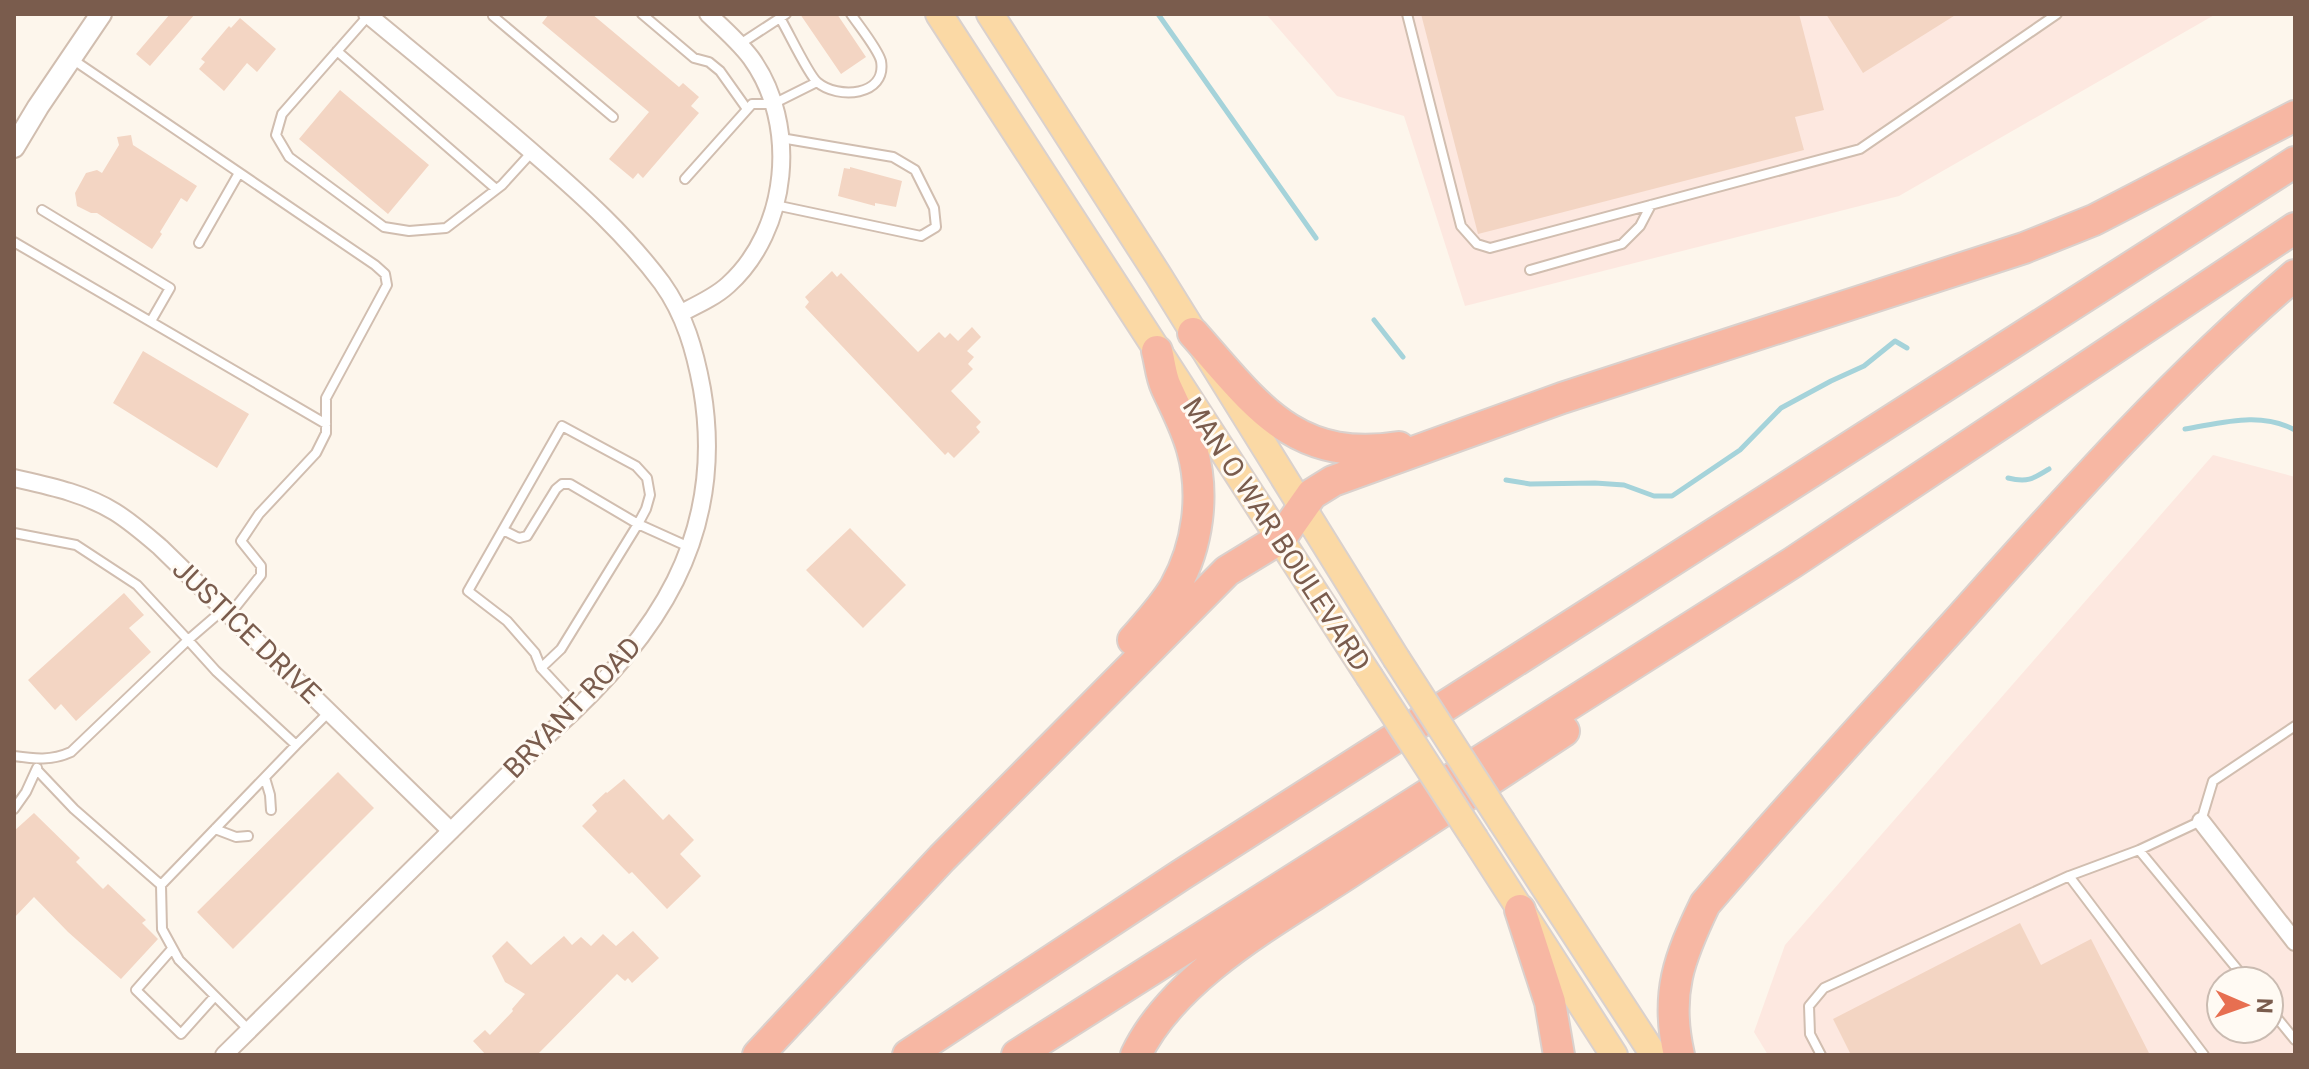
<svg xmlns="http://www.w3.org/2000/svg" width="2309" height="1069" font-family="Roboto,sans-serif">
<rect width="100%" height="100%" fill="#fdf6ec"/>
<!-- commercial -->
<path fill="#fde8e0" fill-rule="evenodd" d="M1266 14H2216L1899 196 1465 306 1404 116 1337 96Z
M2213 455 2295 477V1055H1768L1754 1032 1785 945ZM2221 981H2269V1029H2221Z"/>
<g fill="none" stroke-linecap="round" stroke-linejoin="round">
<!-- stream -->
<path stroke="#a5d3da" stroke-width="5" d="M1158 14 1316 238
M1374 320 1403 357
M2185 429C2222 423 2260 411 2295 430
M2008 478C2027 483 2033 479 2049 469
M1506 480 1530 484 1595 483 1624 485 1654 496H1672L1740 450 1781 408 1831 381 1864 366 1895 341 1907 348"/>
</g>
<!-- building -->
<path fill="#f3d5c3" d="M170 14H195L150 66 136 54Z
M549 14H592L679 87 683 83 699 97 691 106 699 113 643 178 638 173 633 179 609 159 649 112 542 23Z
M800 14H837L866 57 841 74Z
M1421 14H1799L1824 110 1795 117 1804 150 1478 234Z
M1826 14H1957L1863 73Z
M240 18 276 49 257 72 247 63 224 91 199 69 205 62 201 59 229 26 231 28Z
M340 90 429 165 388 214 299 139Z
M131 135 133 145 197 186 187 202 181 198 160 232 162 234 152 249 97 213H91L77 206 75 193 86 173 97 170 102 173 119 145 117 137Z
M850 167 902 181 896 207 875 203V206L838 196 844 168 850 169Z
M832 271 837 277 841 273 918 352 939 332 945 338 950 333 958 341 972 327 981 337 967 351 974 357 968 364 973 369 951 391 981 422 976 427 980 432 954 458 948 452 945 455 805 307 809 302 805 297Z
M143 351 249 414 217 468 113 403Z
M850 528 906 585 863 628 806 570Z
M124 593 144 615 129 628 151 652 76 721 61 704 55 710 28 680Z
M338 772 374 808 233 949 197 912Z
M624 779 663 820 669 814 694 840 680 854 701 876 667 909 632 872 629 874 582 826 597 811 592 805 606 792 607 793Z
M34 813 80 858 76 862 103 889 108 884 146 920 142 923 158 939 121 979 68 932 34 897 14 918V831Z
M2020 923 2041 965 2091 939 2150 1055H1851L1833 1019Z
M633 931 659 958 632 983 628 978 625 981 617 974 537 1055H486L473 1041 485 1030 490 1035 513 1011 512 1009 525 994 505 982 492 956 507 941 531 965 564 936 572 945 581 937 591 946 603 934 616 946Z"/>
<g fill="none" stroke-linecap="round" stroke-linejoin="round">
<defs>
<path id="service" d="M495 14 493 16 613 117
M642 14 694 58 709 62 720 71 747 109
M1407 14 1461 226 1477 244 1490 248 1860 149 2057 14
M368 16 282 114 276 135 289 157 384 227 409 231 446 228 502 185 532 152
M780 18C788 31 808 74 817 82 838 100 887 96 881 61 878 49 859 26 851 14
M740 44 786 14
M337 51 496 189
M72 59 375 265 385 274 387 285 326 398V433L316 453 259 514 241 541 261 566V575L230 614
M685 179 752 104H773L817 82
M775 205 921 236 936 227 934 208 915 170 893 157 781 138
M42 210 170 288 151 321
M14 242 326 424
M199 243 239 173
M1530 270 1622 244 1640 226 1651 205
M503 530 519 538 527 536 556 489 562 484H570L638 524 561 649 541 668
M14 533 76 545 137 585 188 640 71 752C51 761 35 759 14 756
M224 609 188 640 216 671 296 745 330 711
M578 708 541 668 535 653 507 621 468 591 562 426 636 466 647 478 650 495 646 509 638 524 689 547
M37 770 74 809 161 885
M265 778 270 795 271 810
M14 809 26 792 37 768
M215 829 236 837 248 836
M2139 850 2247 981
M2069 876 2204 1055
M172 949 136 990 181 1034 215 996
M2269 1008 2295 1040
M249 1030 179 960 162 929 161 885 296 745
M1821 1055 1810 1034 1809 1006 1824 988 2069 876 2139 850 2201 821 2213 781 2295 726"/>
<path id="minor" d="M681 313C697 305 715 297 728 285 789 230 799 124 751 58 739 42 723 28 708 14
M14 478C49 486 84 493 115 512 131 522 146 535 160 547L451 831
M2201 821 2295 942
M224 1055 551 732C656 639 727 536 702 389 695 351 685 315 662 283 627 236 583 196 539 158 483 109 425 62 367 14"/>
<path id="tertiary" d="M14 147 38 107 101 14"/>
<path id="primary" d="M939 14 1369 676
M990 14 1158 275 1396 658
M1502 822 1654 1055
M1475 839 1614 1055"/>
<path id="motorway" d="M1193 333C1255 403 1294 464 1399 447
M1133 640C1148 623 1164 606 1175 587 1198 546 1205 494 1192 449 1186 427 1175 407 1166 387 1161 376 1160 362 1157 351
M1520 910 1550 1002 1559 1055
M758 1055 942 858 1227 571 1281 538 1312 494 1333 481 1562 398 2024 248 2094 220 2295 116
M908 1055 1181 875 2295 162
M1017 1055 1792 563 2295 228
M1136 1055C1175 973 1283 917 1356 868 1426 822 1495 777 1564 731
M1679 1055C1665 994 1679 958 1705 904 1786 809 1872 716 1956 623 2064 502 2171 380 2295 275"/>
</defs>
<!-- service casing -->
<use href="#service" stroke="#d1beb0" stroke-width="12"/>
<!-- minor casing -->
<use href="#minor" stroke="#d1beb0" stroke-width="20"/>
<!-- tertiary casing -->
<use href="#tertiary" stroke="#d1beb0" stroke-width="24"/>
<!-- primary casing -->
<use href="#primary" stroke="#dad1cd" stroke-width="30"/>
<!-- motorway casing -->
<use href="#motorway" stroke="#dad1cd" stroke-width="34"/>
<!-- service -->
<use href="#service" stroke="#fff" stroke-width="8"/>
<!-- minor -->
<use href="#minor" stroke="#fff" stroke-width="16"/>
<!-- tertiary -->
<use href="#tertiary" stroke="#fff" stroke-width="20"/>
<!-- primary -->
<use href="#primary" stroke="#fbd9a5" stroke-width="26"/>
<!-- motorway -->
<use href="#motorway" stroke="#f7b7a3" stroke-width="30"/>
<defs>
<path id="primary-bridge" d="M1396 658 1502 822
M1369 676 1475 839"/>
</defs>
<!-- primary-bridge casing -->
<use href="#primary-bridge" stroke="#dad1cd" stroke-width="30" stroke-linecap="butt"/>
<!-- primary-bridge -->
<use href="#primary-bridge" stroke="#fbd9a5" stroke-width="26"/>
</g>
<g text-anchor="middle" stroke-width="6" stroke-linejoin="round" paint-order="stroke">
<!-- street labels -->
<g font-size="28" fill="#7a5c4d" stroke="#fffaf3">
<text transform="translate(1277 534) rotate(57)" y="10">MAN O WAR BOULEVARD</text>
<text transform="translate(247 631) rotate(44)" y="10">JUSTICE DRIVE</text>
<text transform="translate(572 707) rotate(-46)" y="10">BRYANT ROAD</text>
</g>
</g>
<!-- border -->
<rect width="2309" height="1069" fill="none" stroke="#7a5c4d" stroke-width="32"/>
<!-- north arrow -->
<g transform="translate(2245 1005) rotate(92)"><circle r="38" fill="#fffaf3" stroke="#cabbb1" stroke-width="2"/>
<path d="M0-6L14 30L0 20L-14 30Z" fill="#e76f51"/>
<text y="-12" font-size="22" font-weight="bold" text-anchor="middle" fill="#7a5c4d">N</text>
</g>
</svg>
